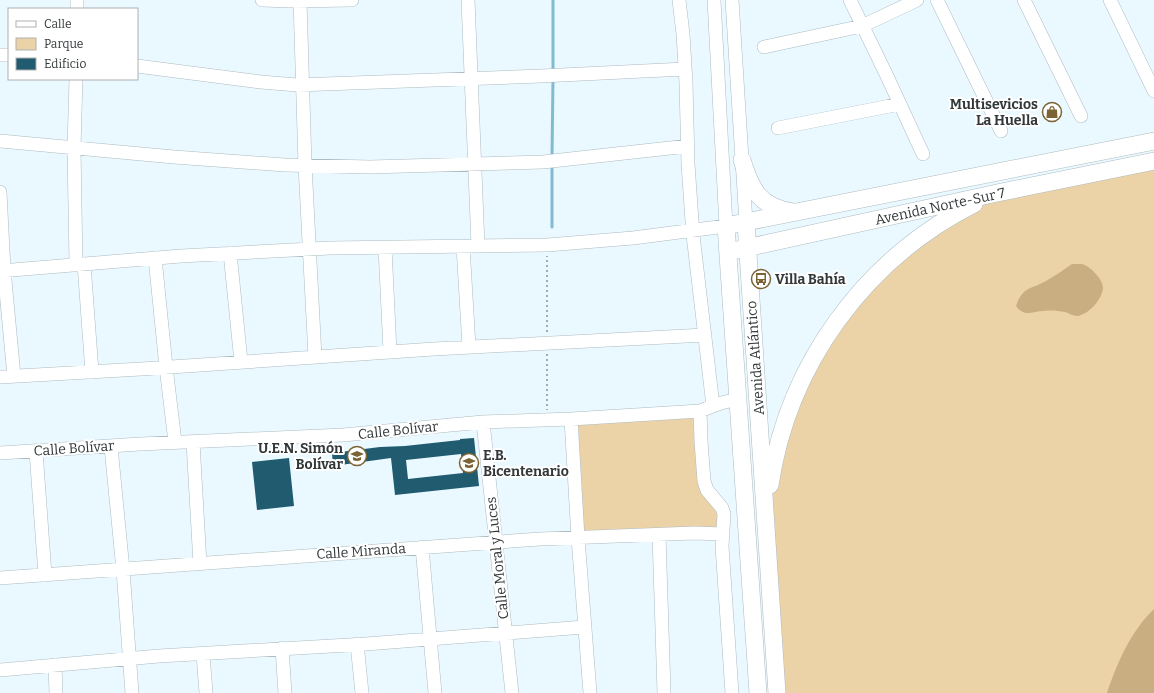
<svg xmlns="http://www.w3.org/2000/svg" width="1154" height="693" font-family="Bitter,serif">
<rect width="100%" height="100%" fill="#eaf9ff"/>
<!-- green -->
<path fill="#ecd3a7" d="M1154 161V693H777L769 491 798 389 879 271 997 193Z
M700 411 703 464 718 503 723 534 578 538 571 419Z"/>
<!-- forest -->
<path fill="#c8ae80" d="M1072 264C1075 264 1079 264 1082 264 1090 266 1103 279 1103 288 1102 300 1088 315 1077 316 1073 316 1069 313 1065 312 1058 311 1051 310 1044 311 1032 311 1025 318 1016 306 1023 286 1030 290 1046 281 1055 276 1063 270 1072 264Z
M1154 609V693H1107C1117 663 1131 631 1154 609Z"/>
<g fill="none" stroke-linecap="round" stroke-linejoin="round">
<!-- stream -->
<path stroke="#81bbd2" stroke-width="3" d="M553 72V0
M552 158 553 78
M552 227V164"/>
</g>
<!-- building -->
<path fill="#205b6f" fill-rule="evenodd" d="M474 438 479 486 395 495 391 458 333 466 332 453 380 447 405 446 460 440V439ZM461 454 463 473 408 479 406 460Z
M289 458 294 506 257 510 252 462Z"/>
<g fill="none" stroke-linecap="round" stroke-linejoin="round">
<defs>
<path id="minor" d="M77 0V9
M262 0 291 1 352 0
M300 0 305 165 315 357
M468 0 478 246
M679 0 683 34 686 83 688 164 693 235 713 406
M732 0 746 223
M850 0 886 74 923 154
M937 0 1001 131
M1024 0 1081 116
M1110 0 1154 91
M764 47 862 26 917 0
M0 55H9
M137 66 261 82 297 85 541 76 685 69
M778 128 900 104
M0 141 174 157 285 165 370 167 543 162 688 146
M0 192 4 270 14 376
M463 246 469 347
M385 248 390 351
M230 253 241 362
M155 258 166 367 175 442
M84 264 92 372
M76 265 74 148 76 79
M0 271 181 256 330 248 547 245 633 238 726 226 714 0
M0 377 141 369 434 349 705 335
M700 411 701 441 704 481 707 490 722 508 724 514 722 546 732 693
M571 419 578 538 590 693
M483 422 512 693
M193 442 200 564
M111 447 123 570 132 693
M36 451 45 575
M0 453 140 444 343 435 483 422 571 419 700 411 721 403 738 399
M659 535 664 692
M422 547 435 693
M0 578 540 539 694 533 723 534
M357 644 362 693
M282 648 285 693
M203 654 206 693
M55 665 56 693
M0 670 159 656 366 644 584 627"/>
<path id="major" d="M742 160C751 189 759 207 793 212
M746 223 777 693
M737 250 997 193 1154 161
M770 485C788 364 865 259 974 204
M758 693 726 226 1154 141"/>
</defs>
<!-- minor casing -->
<use href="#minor" stroke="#adbbc0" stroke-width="14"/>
<!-- major casing -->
<use href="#major" stroke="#adbbc0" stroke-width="18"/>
<!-- path -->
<path stroke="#a0acb0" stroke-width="2" stroke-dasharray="2 3" stroke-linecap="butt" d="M547 332V256
M547 354V410"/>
<!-- minor -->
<use href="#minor" stroke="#fff" stroke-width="13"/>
<!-- major -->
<use href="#major" stroke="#fff" stroke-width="17"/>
</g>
<!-- icons -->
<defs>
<symbol id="shop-ring" viewBox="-11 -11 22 22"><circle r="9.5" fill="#fff" stroke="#7c6334" stroke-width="1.5"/><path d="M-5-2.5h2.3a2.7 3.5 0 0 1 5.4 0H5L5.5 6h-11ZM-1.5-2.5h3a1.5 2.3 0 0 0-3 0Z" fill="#7c6334"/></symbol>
<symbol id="bus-ring" viewBox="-11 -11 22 22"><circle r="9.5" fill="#fff" stroke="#7c6334" stroke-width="1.5"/><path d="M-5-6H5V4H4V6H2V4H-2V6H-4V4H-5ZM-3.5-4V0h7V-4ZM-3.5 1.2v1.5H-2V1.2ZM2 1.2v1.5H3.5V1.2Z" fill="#7c6334"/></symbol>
<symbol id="school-ring" viewBox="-11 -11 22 22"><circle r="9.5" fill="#fff" stroke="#7c6334" stroke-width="1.5"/><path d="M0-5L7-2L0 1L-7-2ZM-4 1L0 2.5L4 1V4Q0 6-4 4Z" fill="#7c6334"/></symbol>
</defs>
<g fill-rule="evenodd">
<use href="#shop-ring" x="1041" y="101" width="22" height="22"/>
<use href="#bus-ring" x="750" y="268" width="22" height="22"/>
<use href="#school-ring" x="346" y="445" width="22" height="22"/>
<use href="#school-ring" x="458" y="452" width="22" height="22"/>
</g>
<g text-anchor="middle" stroke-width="4" stroke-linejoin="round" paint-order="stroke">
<!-- poi labels -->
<g font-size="14" font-weight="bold" fill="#32383a" stroke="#fff" text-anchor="end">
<text x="1038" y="109">Multisevicios<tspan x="1038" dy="16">La Huella</tspan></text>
<text x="775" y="284" text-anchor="start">Villa Bahía</text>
<text x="343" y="453">U.E.N. Simón<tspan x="343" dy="16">Bolívar</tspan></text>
<text x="483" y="460" text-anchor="start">E.B.<tspan x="483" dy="16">Bicentenario</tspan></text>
</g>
<!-- street labels -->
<g font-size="14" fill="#32383a" stroke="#fff">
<text transform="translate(940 206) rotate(-12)" y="5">Avenida Norte-Sur 7</text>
<text transform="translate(755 358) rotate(-94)" y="5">Avenida Atlántico</text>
<text transform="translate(398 430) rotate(-6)" y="5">Calle Bolívar</text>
<text transform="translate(74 448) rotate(-4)" y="5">Calle Bolívar</text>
<text transform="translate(361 551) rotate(-4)" y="5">Calle Miranda</text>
<text transform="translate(497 558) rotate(-96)" y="5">Calle Moral y Luces</text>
</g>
</g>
<!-- legend -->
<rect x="8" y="8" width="130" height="72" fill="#ffffff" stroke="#adafb0"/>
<rect x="16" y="21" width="20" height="6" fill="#ffffff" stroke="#adafb0"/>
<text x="44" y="28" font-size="12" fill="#32383a">Calle</text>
<rect x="16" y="38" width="20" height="12" fill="#ecd3a7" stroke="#adafb0"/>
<text x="44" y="48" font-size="12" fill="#32383a">Parque</text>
<rect x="16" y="58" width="20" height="12" fill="#205b6f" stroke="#adafb0"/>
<text x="44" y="68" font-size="12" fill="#32383a">Edificio</text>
</svg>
